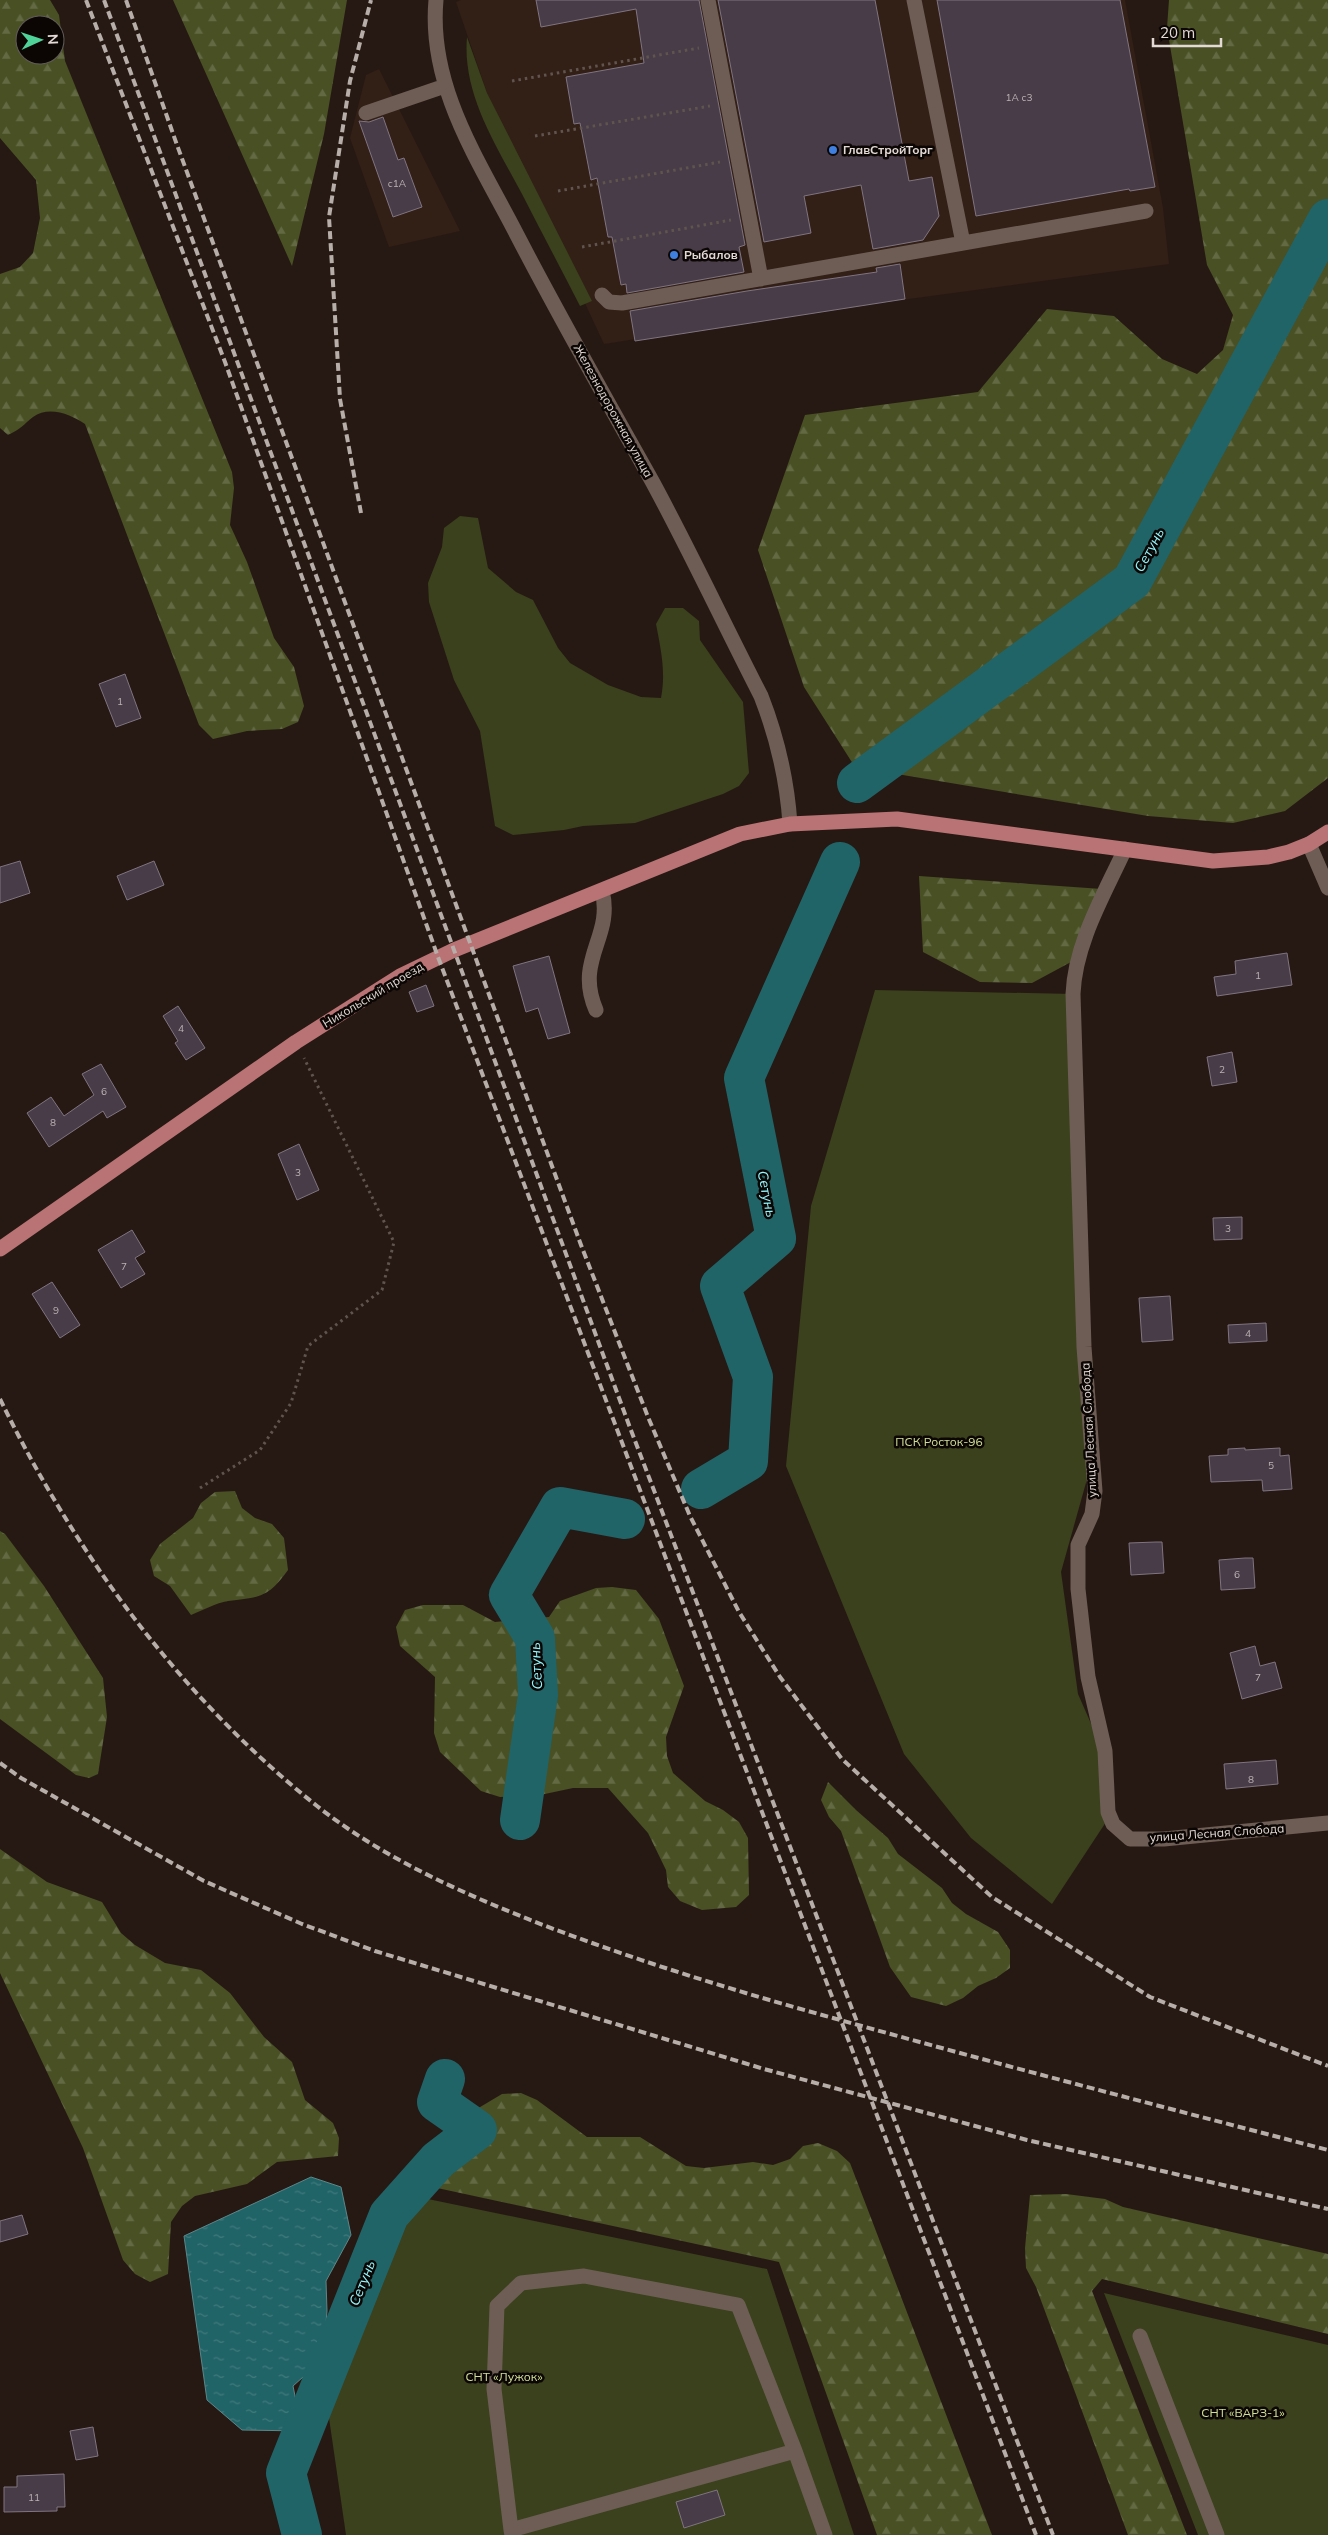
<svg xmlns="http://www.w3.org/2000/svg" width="1328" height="2535" font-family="Mulish,sans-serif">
<defs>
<pattern id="forest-firs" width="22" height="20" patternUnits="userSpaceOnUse" patternTransform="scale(1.25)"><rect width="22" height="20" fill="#485024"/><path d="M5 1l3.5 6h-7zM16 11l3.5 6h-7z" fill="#626943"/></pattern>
<pattern id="water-ripples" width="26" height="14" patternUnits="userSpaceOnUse" patternTransform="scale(1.25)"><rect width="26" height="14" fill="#216468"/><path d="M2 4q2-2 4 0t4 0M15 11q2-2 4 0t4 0" fill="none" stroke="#417a7d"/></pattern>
</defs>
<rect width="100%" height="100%" fill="#261913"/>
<!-- built -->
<path fill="#321f16" d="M461 0H1125L1163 208 1169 264 790 315 604 344 487 93 456 2Z
M379 69 460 231 389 247 350 138 366 75Z"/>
<!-- green -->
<path fill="#3a411c" d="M467 37 487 93 592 301 580 306C561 269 541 231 522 194 496 145 462 94 467 37Z
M460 516 478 518 488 568 516 592 533 600 558 648 570 663 608 685 641 697 661 698C666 672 661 650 656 624L665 608H683L699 621 700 640 743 702 749 773 739 786 723 794 635 823 583 826 564 830 513 835 495 826 480 731 454 680 429 602 428 583 442 547 444 528Z
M875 990 1073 994 1089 1472 1061 1572 1078 1694 1096 1735 1108 1819 1052 1904 971 1838 904 1754 786 1466 811 1206Z
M394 2192 767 2269 854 2535H346L328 2411Z
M1104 2293 1328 2345V2535H1198Z"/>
<!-- forest -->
<path fill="url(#forest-firs)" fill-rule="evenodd" d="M0 0H50L59 15 65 61 232 472 234 488 230 525 247 562 274 638 294 667 304 706 298 722 282 729 247 731 213 739 199 725 85 424C72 415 49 405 33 417 23 425 21 429 8 435L0 428V274L20 267 33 253 40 218 36 180 0 138ZM25 25H55V55H25Z
M173 0H347L324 134 292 266Z
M1169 0H1328V778L1285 811 1233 823 1148 816 855 767 804 687 758 550 805 415 978 392 1047 309 1114 316 1162 359 1197 374 1223 350 1233 315 1207 265 1167 28Z
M919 876 1102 889 1071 962 1032 983 980 982 923 952Z
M235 1491 242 1508 255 1518 272 1524 284 1538 288 1570C268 1598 260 1597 228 1601 216 1603 203 1610 191 1615L170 1586 154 1576 150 1560 160 1544 193 1518 201 1503 215 1492Z
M0 1531 5 1534 44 1586 103 1678 107 1717 98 1774 89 1778 76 1775 0 1719Z
M612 1587 636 1590 659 1619 684 1686 666 1737 667 1756 673 1773 705 1801 723 1810 739 1822 748 1838 749 1895 736 1907 702 1910 680 1901 668 1887 666 1870 648 1833 608 1788H573L540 1795 500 1797 481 1791 440 1752 434 1733 435 1677 400 1646 396 1627 405 1610 423 1605H463L495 1622 549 1617 560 1601 596 1588Z
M828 1782 856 1810 888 1838 898 1854 942 1888 952 1903 966 1914 998 1932 1010 1950V1968L996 1978 978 1986 963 1998 946 2006 911 1997 890 1967 841 1831 829 1817 821 1800Z
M0 1849 47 1882 102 1902 121 1933 135 1945 165 1963 201 1970 230 1993 264 2037 292 2062 305 2100 333 2123 339 2138 338 2156 277 2162 247 2184 195 2196 182 2206 171 2222 168 2274 150 2282 135 2274 123 2260 83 2148 0 1973Z
M521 2093 537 2100 587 2137H640L686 2166 704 2168 753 2162 773 2165 790 2159 803 2146 818 2143 837 2151 850 2163 992 2535H877L779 2262 428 2186 435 2169 447 2157 455 2122 502 2094Z
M1066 2194 1105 2199 1123 2207 1328 2254V2334L1102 2279 1092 2291 1187 2535H1128L1036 2287 1026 2268 1025 2248 1030 2195Z"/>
<!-- water -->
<path fill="url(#water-ripples)" stroke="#5b8789" d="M311 2177 341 2187 351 2235 326 2281 327 2311 323 2359 293 2386 302 2431 242 2430 207 2400 184 2236Z"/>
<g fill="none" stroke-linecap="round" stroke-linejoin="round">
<!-- river -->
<path stroke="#216468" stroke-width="40" d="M857 783 1132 581 1328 219
M701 1489 748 1461 753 1377 720 1286 776 1238 744 1078 840 862
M520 1820 538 1695 535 1638 509 1595 560 1507 625 1519
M302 2535 286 2473 389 2215 438 2160 477 2130 437 2102 445 2079"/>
</g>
<!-- building -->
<path fill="#473c47" stroke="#807481" d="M536 0H699L745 245 739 247 744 272 627 293 626 284 621 285 612 237H608L597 178 591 180 580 123 574 124 566 77 644 63 636 9 541 27Z
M718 0H875L909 181 932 177 939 216 923 240 873 249 861 185 804 196 811 233 764 242Z
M937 0H1120L1155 187 1130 191 1129 189 976 216Z
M383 117 398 160 404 158 422 207 393 217 359 121 369 122Z
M900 264 905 299 635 341 630 311 747 291 877 272 876 268Z
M125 674 141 718 116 727 99 684Z
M20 861 30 893 0 903V867Z
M154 861 164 885 127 900 117 876Z
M1287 953 1292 985 1217 996 1214 977 1236 974 1235 961Z
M549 956 570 1033 548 1039 538 1008 526 1012 513 966Z
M426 985 434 1006 417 1012 409 992Z
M178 1006 205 1048 186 1060 175 1043 178 1041 163 1016Z
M1232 1052 1237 1082 1212 1086 1207 1057Z
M101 1064 126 1107 107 1118 103 1111 49 1147 27 1113 51 1097 64 1116 94 1095 82 1074Z
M299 1144 319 1190 297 1200 278 1154Z
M1242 1217V1239L1214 1240 1213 1218Z
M132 1230 145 1252 135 1258 145 1274 121 1288 98 1250Z
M52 1282 80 1325 60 1338 32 1294Z
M1170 1296 1173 1340 1142 1342 1139 1298Z
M1266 1323 1267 1341 1229 1343 1228 1325Z
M1245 1448V1450L1280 1448V1456L1289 1455 1292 1489 1263 1491 1262 1480 1211 1482 1209 1456 1228 1455V1449Z
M1156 1542H1162L1164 1573 1131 1575 1129 1543Z
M1245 1558H1253L1255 1588 1221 1590 1219 1560Z
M1255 1646 1260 1666 1275 1662 1282 1688 1242 1699 1230 1653Z
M1276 1760 1278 1784 1226 1789 1224 1764Z
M22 2215 28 2234 0 2242V2221Z
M93 2427 98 2456 76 2460 70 2431Z
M64 2474 65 2507H57V2511L4 2512V2487H17V2476Z
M717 2490 725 2515 684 2528 676 2502Z"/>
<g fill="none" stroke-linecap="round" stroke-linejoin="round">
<!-- path -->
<path stroke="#60544e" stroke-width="3" stroke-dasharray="2.5 4" stroke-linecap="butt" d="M512 81 699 48
M535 136 710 106
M558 191 720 162
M582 247 731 220
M200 1488 260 1450 291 1403 308 1346 382 1290 394 1242 304 1058"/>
<!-- minor -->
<path stroke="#6d5d55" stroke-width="15" d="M436 0C428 87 479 161 517 235 560 318 606 399 652 481 690 551 724 624 761 696 777 737 787 779 790 824
M708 0 761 279
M914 0 963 243
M366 113 445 86
M602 295 609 302 622 303 1146 211
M1309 844 1328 888
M1125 849C1104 895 1075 943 1073 994L1084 1347 1095 1491 1092 1514 1078 1545V1589L1088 1677 1105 1751 1108 1812 1113 1824 1130 1839H1164L1328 1823
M596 1010C574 959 614 937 602 891
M1140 2336 1217 2535
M511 2530 494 2389 497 2306 521 2283 584 2276 738 2305 795 2451 825 2535
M512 2535 511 2530 795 2451"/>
<!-- major -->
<path stroke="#b97375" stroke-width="15" d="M0 1249 296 1042 400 976 454 950 740 834 790 824 897 819 1213 861 1268 857 1289 852 1309 844 1328 832"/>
<!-- rail -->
<path stroke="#b8aea9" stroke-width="4" stroke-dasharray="8 4" stroke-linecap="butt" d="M86 0 225 362 438 957 1036 2535
M104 0 629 1425 1053 2535
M126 0 177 145 581 1245 648 1417 690 1516 739 1612 780 1677 842 1759 992 1897 1150 1997 1328 2066
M361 513 340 399 329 217 350 81 371 0
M0 1399C76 1555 180 1697 317 1806 384 1859 464 1894 543 1925 638 1961 735 1991 833 2018 997 2064 1163 2107 1328 2150
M0 1763 21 1778 204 1881 302 1924 375 1951 764 2069 1027 2140 1328 2209"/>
</g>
<!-- markers -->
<g fill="#3f7fe0" stroke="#0b0604" stroke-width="2">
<circle cx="833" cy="150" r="5"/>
<circle cx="674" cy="255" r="5"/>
</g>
<g text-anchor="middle" stroke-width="5" stroke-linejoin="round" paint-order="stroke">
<!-- number labels -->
<g font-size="10" fill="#bcb2b2">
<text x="1019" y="101">1А с3</text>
<text x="397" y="187">с1А</text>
<text x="120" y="705">1</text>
<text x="1258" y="979">1</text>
<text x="181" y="1032">4</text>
<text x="1222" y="1073">2</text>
<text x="104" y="1095">6</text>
<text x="53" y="1126">8</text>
<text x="298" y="1176">3</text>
<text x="1228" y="1232">3</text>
<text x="124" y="1270">7</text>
<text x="56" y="1314">9</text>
<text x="1248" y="1337">4</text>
<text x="1271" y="1469">5</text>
<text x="1237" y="1578">6</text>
<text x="1258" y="1681">7</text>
<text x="1251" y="1783">8</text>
<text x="34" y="2501">11</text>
</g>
<!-- poi labels -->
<g font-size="12" font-weight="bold" fill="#e3dad6" stroke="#0b0604" text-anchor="start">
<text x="843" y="154">ГлавСтройТорг</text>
<text x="684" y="259">Рыбалов</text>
</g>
<!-- street labels -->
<g font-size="12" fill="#e3dad6" stroke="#0b0604">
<text transform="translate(613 411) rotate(61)" y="4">Железнодорожная улица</text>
<text transform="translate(373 995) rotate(-31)" y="4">Никольский проезд</text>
<text transform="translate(1089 1430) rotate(-93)" y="4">улица Лесная Слобода</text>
<text transform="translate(1217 1833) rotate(-4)" y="4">улица Лесная Слобода</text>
</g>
<!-- park labels -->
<g font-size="12" fill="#d1e097" stroke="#0b0604">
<text x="939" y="1446">ПСК Росток-96</text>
<text x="504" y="2381">СНТ «Лужок»</text>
<text x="1243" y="2417">СНТ «ВАРЗ-1»</text>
</g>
<!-- water labels -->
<g font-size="14" font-style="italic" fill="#92f8ff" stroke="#0b0604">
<text transform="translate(1149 550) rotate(-62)" y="5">Сетунь</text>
<text transform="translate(767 1194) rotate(79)" y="5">Сетунь</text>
<text transform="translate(536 1666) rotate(-93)" y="5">Сетунь</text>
<text transform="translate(362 2283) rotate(-68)" y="5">Сетунь</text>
</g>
</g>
<!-- north arrow -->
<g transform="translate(40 40) rotate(87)"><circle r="24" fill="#0b0604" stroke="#615b58"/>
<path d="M0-4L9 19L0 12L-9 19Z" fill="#4fd399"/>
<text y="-8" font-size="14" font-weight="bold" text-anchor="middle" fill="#e3dad6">N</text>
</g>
<!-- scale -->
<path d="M1153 38v8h68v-8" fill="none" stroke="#e3dad6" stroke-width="2.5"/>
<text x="1160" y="38" font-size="15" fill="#e3dad6" stroke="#0b0604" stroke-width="4" paint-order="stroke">20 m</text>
</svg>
